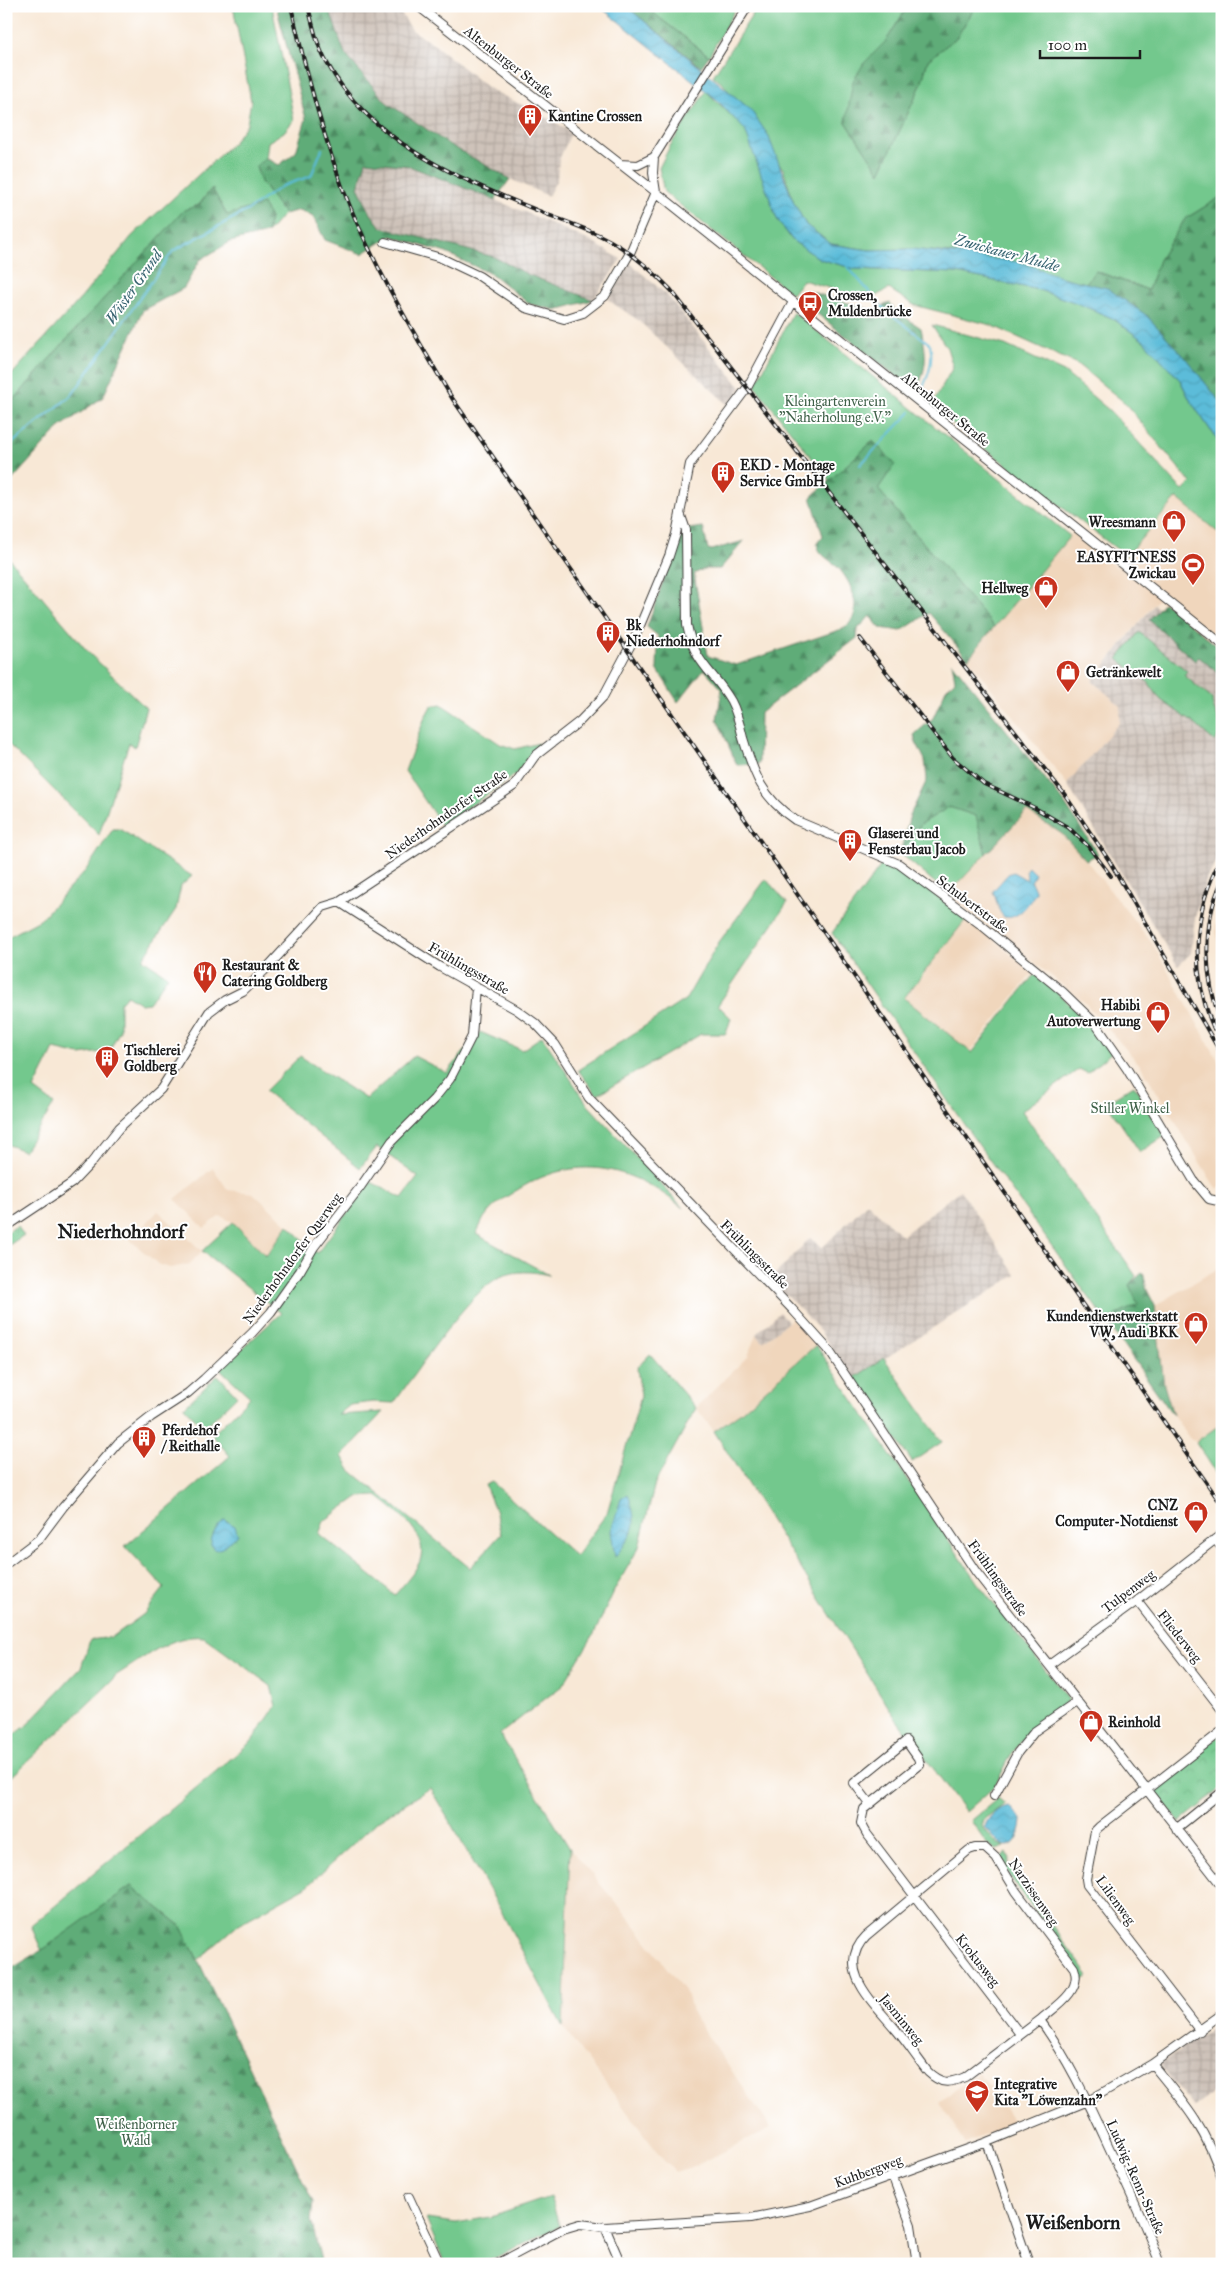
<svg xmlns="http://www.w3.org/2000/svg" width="1228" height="2270" font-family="'IM FELL Great Primer',serif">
<defs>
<pattern id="industrial-grid" width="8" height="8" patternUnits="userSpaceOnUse" patternTransform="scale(1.25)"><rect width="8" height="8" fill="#cec2b9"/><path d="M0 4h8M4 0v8" fill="none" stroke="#b0a69e"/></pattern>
<pattern id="forest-firs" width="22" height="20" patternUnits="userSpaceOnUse" patternTransform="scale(1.25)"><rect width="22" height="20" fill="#5eac78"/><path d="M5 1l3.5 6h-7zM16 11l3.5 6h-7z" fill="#4d8b62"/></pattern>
<pattern id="park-crowns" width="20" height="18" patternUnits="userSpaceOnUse" patternTransform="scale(1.25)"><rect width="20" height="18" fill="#73c88d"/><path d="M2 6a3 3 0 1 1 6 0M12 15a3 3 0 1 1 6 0" fill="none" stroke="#63ab79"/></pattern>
<pattern id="water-waves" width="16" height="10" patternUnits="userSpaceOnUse" patternTransform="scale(1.25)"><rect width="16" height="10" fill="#5bbcd9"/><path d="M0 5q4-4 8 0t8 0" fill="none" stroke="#4fa1ba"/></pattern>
</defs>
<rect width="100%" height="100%" fill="#fff"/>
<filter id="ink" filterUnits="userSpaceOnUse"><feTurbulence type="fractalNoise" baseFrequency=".02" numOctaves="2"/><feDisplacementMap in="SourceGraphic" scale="10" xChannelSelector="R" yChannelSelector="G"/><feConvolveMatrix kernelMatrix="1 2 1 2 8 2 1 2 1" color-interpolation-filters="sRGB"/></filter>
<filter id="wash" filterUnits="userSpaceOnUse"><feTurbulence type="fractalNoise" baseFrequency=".0096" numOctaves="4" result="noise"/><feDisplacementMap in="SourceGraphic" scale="20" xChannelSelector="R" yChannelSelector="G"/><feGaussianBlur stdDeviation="1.12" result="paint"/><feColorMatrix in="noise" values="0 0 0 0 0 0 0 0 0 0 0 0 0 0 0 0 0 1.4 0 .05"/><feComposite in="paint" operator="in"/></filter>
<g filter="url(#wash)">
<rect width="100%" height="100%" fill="#f8e8d6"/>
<!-- built -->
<path fill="#f0d6bc" d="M1176 497 1222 536V622L1208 639 1158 599 1092 681 1121 706 1119 723 1067 784 968 659 1073 532 1116 567Z
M1027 811 1063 834 1086 860 1152 943 1222 1067V1186L1217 1190 1141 1066 1084 1002 948 894Z
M1222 896V979L1216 928Z
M967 918 1033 972 970 1052 904 998Z
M213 1168 228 1190 253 1193 288 1225 266 1256 233 1222 220 1216 204 1228 175 1199Z
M158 1211 202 1251 190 1264 170 1268 158 1264 130 1240Z
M1222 1266V1423L1196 1442 1190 1439 1173 1415 1164 1385 1155 1306Z
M792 1319 816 1345 741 1412 714 1431 696 1408 748 1356 756 1334 763 1342Z
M570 1849 630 1919 688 1996 693 2015 771 2128 697 2165 675 2172 670 2165 665 2162 563 2027Z
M979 2072 1015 2123 965 2143 939 2102Z"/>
<!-- industrial -->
<path fill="url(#industrial-grid)" d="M328 6H396L412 30 436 46 488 88 555 122 571 133 559 160 557 179 548 196 510 179 474 160 386 102 345 54Z
M366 161 409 166 525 212 590 241 621 259 593 300 529 275 494 257 381 227 371 214 358 187Z
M630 263 667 295 741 388 728 405 638 320 608 300Z
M1154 605 1222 661V853L1207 877 1195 917 1191 953 1178 966 1067 784 1119 723 1121 706 1092 681Z
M960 1190 1016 1275 854 1378 816 1326 771 1279 810 1238 822 1248 867 1203 902 1236Z
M780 1312 788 1322 763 1342 756 1334Z
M1222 2021V2087L1194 2107 1161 2067 1162 2062Z"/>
<!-- green -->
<path fill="#73c88d" stroke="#487254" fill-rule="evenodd" d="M233 6H272L294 120 284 132 268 142 266 158 256 166 261 182 284 214 267 233 270 218 227 215 211 189 199 205 184 211 59 348 6 409V381L82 297 132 236 233 143 247 124 251 101Z
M644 6H737L709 56Z
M758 6H908L886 41 864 63 846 122 880 173 921 85 928 60 956 38 976 6H1222V12L1219 14 1222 18V196L1185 219 1159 260 1148 290 1096 271 1086 283 961 254 912 249 869 250 831 244 806 225 794 203 783 169 724 85 713 76Z
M706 91 746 130 777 219 793 241 820 259 855 269 957 273 1039 290 1074 302 1112 318 1144 341 1180 380 1190 400 1222 447V536L1177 498 1126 556 928 405 935 399 953 367 947 348 932 325 1005 345 1064 372 1110 411 1183 491 1191 483 1124 402 1077 364 991 325 914 305 889 289 868 300 803 280 792 294 664 192 659 168 670 146Z
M793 312 1070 536 994 627 878 489 894 464 873 441 830 481 755 386Z
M6 555 89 653 146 708 135 747 129 743 99 835 6 742Z
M1139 632 1187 671 1184 675 1212 699C1212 717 1228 719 1215 742L1195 724 1161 700 1148 682 1118 659Z
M441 704 500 744 515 749 539 743 516 774 442 826 405 771 425 717 431 706Z
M949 807 977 816 986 854 948 894 900 853 921 824Z
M113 829H120L192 876 181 886 176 909 143 959 168 976 149 1003 141 1004 127 995 120 1003V1030L109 1051 80 1055 54 1049 34 1089 54 1104 24 1151 6 1144V938L40 920 86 870Z
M884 861 898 868 967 918 904 998 972 1053 1033 976 1039 975 1091 1025 1112 1052 1087 1073 1079 1069 1022 1111 1136 1276 1129 1285 1139 1304 1106 1321 965 1126 832 933Z
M766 879 787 903 718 1005 731 1018 726 1034H701L597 1095 578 1070 686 999 719 942Z
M480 1032 522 1050 542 1036 588 1105 683 1208C633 1168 582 1153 524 1186 512 1193 495 1203 487 1214 482 1219 480 1228 476 1234L549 1275C532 1271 517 1270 500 1277 469 1291 416 1373 394 1403L373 1402 350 1405 338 1415 383 1412 342 1456 350 1470 470 1568 501 1534 495 1510 485 1485 492 1482 576 1556 607 1513 641 1396 637 1368 650 1354 696 1408 655 1483 639 1547 615 1589 594 1634 563 1685 500 1734 570 1849 563 2027 489 1889 430 1788 379 1820 306 1887 239 1924 198 1960 180 1925 131 1886 42 1951 31 1926 252 1741 276 1706 271 1686 204 1637C171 1633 142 1660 115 1676L112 1681 6 1782V1740L25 1727 81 1668 90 1640 112 1637 144 1614 164 1588 125 1546 230 1456 212 1435 250 1397 220 1369 281 1313 202 1251 233 1222 266 1256 288 1225 317 1253 371 1182 402 1198 418 1177 377 1147 360 1168 265 1091 300 1056 366 1099 414 1056 447 1073ZM377 1496C397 1512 435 1537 417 1567 411 1577 402 1586 395 1595L319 1534 324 1521 358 1497Z
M1134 1085 1165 1136 1140 1152 1106 1102Z
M816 1345 979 1585 1069 1700 1030 1730 1011 1755 995 1786 966 1812 896 1719 714 1431 741 1412Z
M884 1358 942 1442 912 1462 854 1378Z
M218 1375 237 1396 204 1428 184 1407Z
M1222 1423V1482L1196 1442Z
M998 1798 1005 1804 984 1819 982 1826 996 1843 1005 1847 996 1850 986 1843 971 1821Z
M1007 1853 1010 1859 1008 1865 1028 1883 1029 1894 1089 1976 1080 1982 1079 1970 1011 1878 1000 1858Z
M550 2197 560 2226 482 2264H445L426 2219 456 2223 491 2217Z"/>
<!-- forest -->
<path fill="url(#forest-firs)" stroke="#3d644a" d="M276 6H328L345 54 386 102 450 145 510 179 495 200 409 166 366 161 358 187 371 214 381 227 494 257 529 275 593 300 556 310 529 304 493 275 446 253 391 236 362 254 325 240 313 217 300 210 284 214 261 182 256 166 266 158 279 165 296 152 306 119Z
M626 6H644L709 56 701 67Z
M908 6H976L956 38 928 60 921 85 880 173 846 122 853 81 864 63 886 41Z
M212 188 227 215 263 204 270 218 267 233 230 242 200 260 184 288 143 310 103 397 59 428 6 487V409L59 348 184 210 199 205Z
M1222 196V404L1185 358 1086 283 1095 271 1148 290 1159 260 1185 219Z
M808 291 872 310 890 303 896 311 921 328C927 356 928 365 916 392L801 301Z
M873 441 895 464 878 489 994 627 968 659 929 613 901 631 880 628 870 616 858 629 857 638 760 713 759 764 737 765 717 719 722 689 704 669 678 702 657 669 658 636 647 627 681 530 703 527 708 549 712 550 744 541 720 569H704L694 574 708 656 736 665 842 629C850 625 854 619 855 610 856 593 846 574 834 564 826 557 818 554 817 543L823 536 811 497Z
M1164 602 1222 650V676L1199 657 1195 661 1149 620Z
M952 662 1063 801 1098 854 1086 860 1062 834 1027 811 986 854 976 816 949 807 921 824 900 853 910 815 927 780 925 760 916 742 914 735 933 718 946 689 955 680Z
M1143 1272 1147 1290 1155 1306 1164 1385 1173 1415 1106 1321 1138 1304 1129 1285Z
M131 1886 180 1925 198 1960 313 2202 311 2220 322 2264H6V1972L42 1950Z"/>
<!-- park -->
<path fill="url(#park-crowns)" stroke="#487254" d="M17 1226 24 1235 9 1245 6 1242V1233Z
M1222 1733V1788L1180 1822 1156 1794V1786Z"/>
<!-- water -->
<path fill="url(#water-waves)" stroke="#3c6c7a" d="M599 6H626L750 109 768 135 794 203 806 225 831 244 869 250 912 249 1020 262 1065 278 1107 288 1146 315 1183 355 1222 404V447L1190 400 1180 380 1144 341 1112 318 1074 302 1039 290 957 273 855 269 820 259 793 241 777 219 745 130 716 99Z
M1028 867 1035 874 1031 882 1036 892C1030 902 1018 921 1004 917L1000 912 993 891 1008 874 1013 872 1027 880 1026 869Z
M628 1494C639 1526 635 1531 615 1557L611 1531 621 1499Z
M225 1520 235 1526 238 1535 222 1548 215 1550 211 1546C210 1537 217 1525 225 1520Z
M1009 1806 1022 1819C1022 1827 1017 1851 1003 1845 996 1842 990 1832 985 1827 987 1817 999 1807 1009 1806Z"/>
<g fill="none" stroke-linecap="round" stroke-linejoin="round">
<!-- stream -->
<path stroke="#5bbcd9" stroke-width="2" d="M846 265 884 309 930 344C934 362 928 378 920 393
M6 448 72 395 173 251 248 210 282 186 311 176 322 149
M860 465 911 412"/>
</g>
</g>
<g filter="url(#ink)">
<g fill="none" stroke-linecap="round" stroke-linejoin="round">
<defs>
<path id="minor" d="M418 6 656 192 1222 644
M619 164 638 165 654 157
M656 192 653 173 654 157 748 6
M385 242 441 258 479 276 526 308 564 319 583 313 605 296 630 253 656 192
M680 513 686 530 687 625C695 666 713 670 731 701 737 712 740 725 743 738 754 774 762 798 795 820L899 864 980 924 1063 992 1095 1023 1127 1069 1194 1181 1209 1199 1218 1201
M339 902 440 967 517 1010 535 1023 555 1044 589 1098 792 1309 828 1349 976 1572 1222 1886
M6 1227 72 1183 91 1163 119 1128 161 1089 209 1012 225 1000 243 991 264 971 323 907 339 902 514 786 535 756 580 721 603 697 636 635 669 556 676 534 690 464 747 388 793 302
M1215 1539 1222 1548
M6 1564 39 1539 63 1507 118 1443 151 1417 188 1393 204 1379 252 1333 271 1312 300 1271 314 1247 361 1186 392 1141 434 1099 450 1079 472 1036 476 987
M1137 1601 1222 1710
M1049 1665 1137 1601 1222 1534
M994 1796 1018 1752 1035 1731 1077 1702
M870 1804 854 1783 906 1741 918 1758 920 1764 864 1809 861 1823 867 1834 1020 2034
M1176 1829 1222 1792
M1040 2020C1055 2007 1083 1991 1074 1968L1016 1891 996 1858 985 1848H975L969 1850 866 1936C833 1969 876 2005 897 2031 908 2044 917 2058 928 2072 941 2084 948 2084 965 2077L1040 2020C1072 2064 1091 2109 1114 2158 1130 2193 1147 2228 1160 2264
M1200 2031 1087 1885 1086 1879 1095 1831 1099 1827 1222 1731
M1152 2064C1184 2103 1207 2129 1222 2179
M987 2142 1029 2264
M892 2175 911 2225 917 2264
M409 2197 440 2264
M605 2227 621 2264
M497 2264 563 2229 580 2224 605 2227 751 2218 810 2206 987 2142 1088 2101 1152 2064 1222 2014"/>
</defs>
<!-- minor casing -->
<use href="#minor" stroke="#3d3b38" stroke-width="10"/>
<!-- minor -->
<use href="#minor" stroke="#fff" stroke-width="8"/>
<defs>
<path id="rail" d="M291 6C305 68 321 129 343 189 371 262 412 330 452 398L1222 1505
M308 6C313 26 317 46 327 63 373 146 464 180 546 214 564 221 582 227 599 235 627 248 650 268 671 290L1065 795 1110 862 1222 1055
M860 638 953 758 984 784 1035 808 1069 828 1088 846 1111 876
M1222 881C1201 926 1204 979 1222 1024
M1215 1021 1222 1039
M1214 1029C1190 973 1192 911 1222 857"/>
</defs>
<!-- rail casing -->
<use href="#rail" stroke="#1c1c1c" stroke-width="4"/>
<!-- rail -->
<use href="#rail" stroke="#fff" stroke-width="2" stroke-dasharray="5.5" stroke-linecap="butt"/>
</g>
</g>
<!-- icons -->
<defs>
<symbol id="building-pin" viewBox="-11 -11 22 30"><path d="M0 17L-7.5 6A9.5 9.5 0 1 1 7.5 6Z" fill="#c8321e" stroke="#fff"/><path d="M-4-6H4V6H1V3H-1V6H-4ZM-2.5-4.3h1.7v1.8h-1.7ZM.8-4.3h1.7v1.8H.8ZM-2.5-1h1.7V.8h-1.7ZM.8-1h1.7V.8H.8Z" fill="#fff"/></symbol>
<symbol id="bus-pin" viewBox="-11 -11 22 30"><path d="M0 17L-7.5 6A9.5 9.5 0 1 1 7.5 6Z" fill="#c8321e" stroke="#fff"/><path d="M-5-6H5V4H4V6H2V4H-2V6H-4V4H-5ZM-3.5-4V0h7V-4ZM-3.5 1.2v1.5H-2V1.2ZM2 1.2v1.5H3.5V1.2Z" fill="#fff"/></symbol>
<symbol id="shop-pin" viewBox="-11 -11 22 30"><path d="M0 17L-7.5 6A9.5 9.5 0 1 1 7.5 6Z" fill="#c8321e" stroke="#fff"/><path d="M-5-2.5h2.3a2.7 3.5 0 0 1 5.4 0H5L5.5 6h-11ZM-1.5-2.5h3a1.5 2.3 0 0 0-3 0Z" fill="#fff"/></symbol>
<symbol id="stadium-pin" viewBox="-11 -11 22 30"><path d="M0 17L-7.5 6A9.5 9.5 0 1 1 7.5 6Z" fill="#c8321e" stroke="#fff"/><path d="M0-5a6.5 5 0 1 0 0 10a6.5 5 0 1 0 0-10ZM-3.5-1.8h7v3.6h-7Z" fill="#fff"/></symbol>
<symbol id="restaurant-pin" viewBox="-11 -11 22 30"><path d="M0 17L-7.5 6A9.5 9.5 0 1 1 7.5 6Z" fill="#c8321e" stroke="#fff"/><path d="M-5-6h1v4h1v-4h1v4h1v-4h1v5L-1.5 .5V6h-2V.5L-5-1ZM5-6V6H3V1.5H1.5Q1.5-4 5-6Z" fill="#fff"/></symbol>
<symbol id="school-pin" viewBox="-11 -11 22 30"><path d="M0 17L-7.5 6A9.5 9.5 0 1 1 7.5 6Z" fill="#c8321e" stroke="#fff"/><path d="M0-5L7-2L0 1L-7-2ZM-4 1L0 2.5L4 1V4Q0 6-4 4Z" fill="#fff"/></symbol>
</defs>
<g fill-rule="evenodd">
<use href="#building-pin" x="516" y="102" width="28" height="38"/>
<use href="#bus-pin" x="796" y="289" width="28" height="38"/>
<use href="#building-pin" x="709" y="459" width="28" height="38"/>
<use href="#shop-pin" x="1160" y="508" width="28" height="38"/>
<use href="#stadium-pin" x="1179" y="551" width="28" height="38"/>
<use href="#shop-pin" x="1032" y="574" width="28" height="38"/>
<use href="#building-pin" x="594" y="619" width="28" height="38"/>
<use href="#shop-pin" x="1054" y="658" width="28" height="38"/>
<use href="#building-pin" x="836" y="827" width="28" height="38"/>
<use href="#restaurant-pin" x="191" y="959" width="28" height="38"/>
<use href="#shop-pin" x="1144" y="999" width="28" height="38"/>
<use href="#building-pin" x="93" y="1044" width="28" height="38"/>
<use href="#shop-pin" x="1182" y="1310" width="28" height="38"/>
<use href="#building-pin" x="130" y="1424" width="28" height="38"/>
<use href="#shop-pin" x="1182" y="1499" width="28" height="38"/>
<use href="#shop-pin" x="1077" y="1708" width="28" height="38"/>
<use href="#school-pin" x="963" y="2078" width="28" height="38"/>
</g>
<g text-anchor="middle" stroke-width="4" stroke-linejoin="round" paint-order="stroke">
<!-- street labels -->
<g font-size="14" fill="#1c1c1c" stroke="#fff">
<text transform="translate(509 62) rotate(38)" y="5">Altenburger Straße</text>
<text transform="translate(946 409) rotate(39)" y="5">Altenburger Straße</text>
<text transform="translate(446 814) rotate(-35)" y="5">Niederhohndorfer Straße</text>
<text transform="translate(973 904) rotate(37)" y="5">Schubertstraße</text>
<text transform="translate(469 968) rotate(30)" y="5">Frühlingsstraße</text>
<text transform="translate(755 1254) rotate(45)" y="5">Frühlingsstraße</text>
<text transform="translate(292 1258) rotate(-54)" y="5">Niederhohndorfer Querweg</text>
<text transform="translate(998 1578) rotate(54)" y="5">Frühlingsstraße</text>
<text transform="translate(1128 1591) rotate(-37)" y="5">Tulpenweg</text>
<text transform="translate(1180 1636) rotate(52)" y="5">Fliederweg</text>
<text transform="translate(1034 1892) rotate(56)" y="5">Narzissenweg</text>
<text transform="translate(1116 1900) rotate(54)" y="5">Lilienweg</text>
<text transform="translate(978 1960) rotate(52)" y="5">Krokusweg</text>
<text transform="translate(902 2019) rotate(51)" y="5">Jasminweg</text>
<text transform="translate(868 2171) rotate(-20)" y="5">Kuhbergweg</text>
<text transform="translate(1136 2177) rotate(66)" y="5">Ludwig-Renn-Straße</text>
</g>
<!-- poi labels -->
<g font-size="14" font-weight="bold" fill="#1c1c1c" stroke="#fff" text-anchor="start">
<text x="548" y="121">Kantine Crossen</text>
<text x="828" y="300">Crossen,<tspan x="828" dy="16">Muldenbrücke</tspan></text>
<text x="740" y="470">EKD - Montage<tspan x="740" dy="16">Service GmbH</tspan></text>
<text x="1156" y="527" text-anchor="end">Wreesmann</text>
<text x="1176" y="562" text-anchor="end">EASYFITNESS<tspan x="1176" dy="16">Zwickau</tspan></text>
<text x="1028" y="593" text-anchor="end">Hellweg</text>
<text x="626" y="630">Bk<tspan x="626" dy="16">Niederhohndorf</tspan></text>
<text x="1086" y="677">Getränkewelt</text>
<text x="868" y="838">Glaserei und<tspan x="868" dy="16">Fensterbau Jacob</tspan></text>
<text x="222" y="970">Restaurant &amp;<tspan x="222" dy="16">Catering Goldberg</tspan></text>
<text x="1140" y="1010" text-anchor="end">Habibi<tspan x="1140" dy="16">Autoverwertung</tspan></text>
<text x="124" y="1055">Tischlerei<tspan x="124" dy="16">Goldberg</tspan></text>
<text x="1178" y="1321" text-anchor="end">Kundendienstwerkstatt<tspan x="1178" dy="16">VW, Audi BKK</tspan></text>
<text x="162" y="1435">Pferdehof<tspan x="162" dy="16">/ Reithalle</tspan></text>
<text x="1178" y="1510" text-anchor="end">CNZ<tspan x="1178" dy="16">Computer-Notdienst</tspan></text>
<text x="1108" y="1727">Reinhold</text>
<text x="994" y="2089">Integrative<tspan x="994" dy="16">Kita "Löwenzahn"</tspan></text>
</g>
<!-- park labels -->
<g font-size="14" fill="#3f6149" stroke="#fff">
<text x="835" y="406">Kleingartenverein<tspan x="835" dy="16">"Naherholung e.V."</tspan></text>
<text x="1130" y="1113">Stiller Winkel</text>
<text x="136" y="2129">Weißenborner<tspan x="136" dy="16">Wald</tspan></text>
</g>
<!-- water labels -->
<g font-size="15" font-style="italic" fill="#386471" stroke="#fff">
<text transform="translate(1007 253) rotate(15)" y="5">Zwickauer Mulde</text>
<text transform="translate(134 287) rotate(-55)" y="5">Wüster Grund</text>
</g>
<!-- district labels -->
<g font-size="19" font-weight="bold" fill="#1c1c1c" stroke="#fff">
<text x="121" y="1238">Niederhohndorf</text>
<text x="1073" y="2229">Weißenborn</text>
</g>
</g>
<!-- margin -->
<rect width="1228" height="2270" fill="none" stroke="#fff" stroke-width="25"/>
<!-- scale -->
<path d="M1040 50v8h100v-8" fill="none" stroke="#1c1c1c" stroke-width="2.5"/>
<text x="1048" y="50" font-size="15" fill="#1c1c1c" stroke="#ffffff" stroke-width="4" paint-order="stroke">100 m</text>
</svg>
